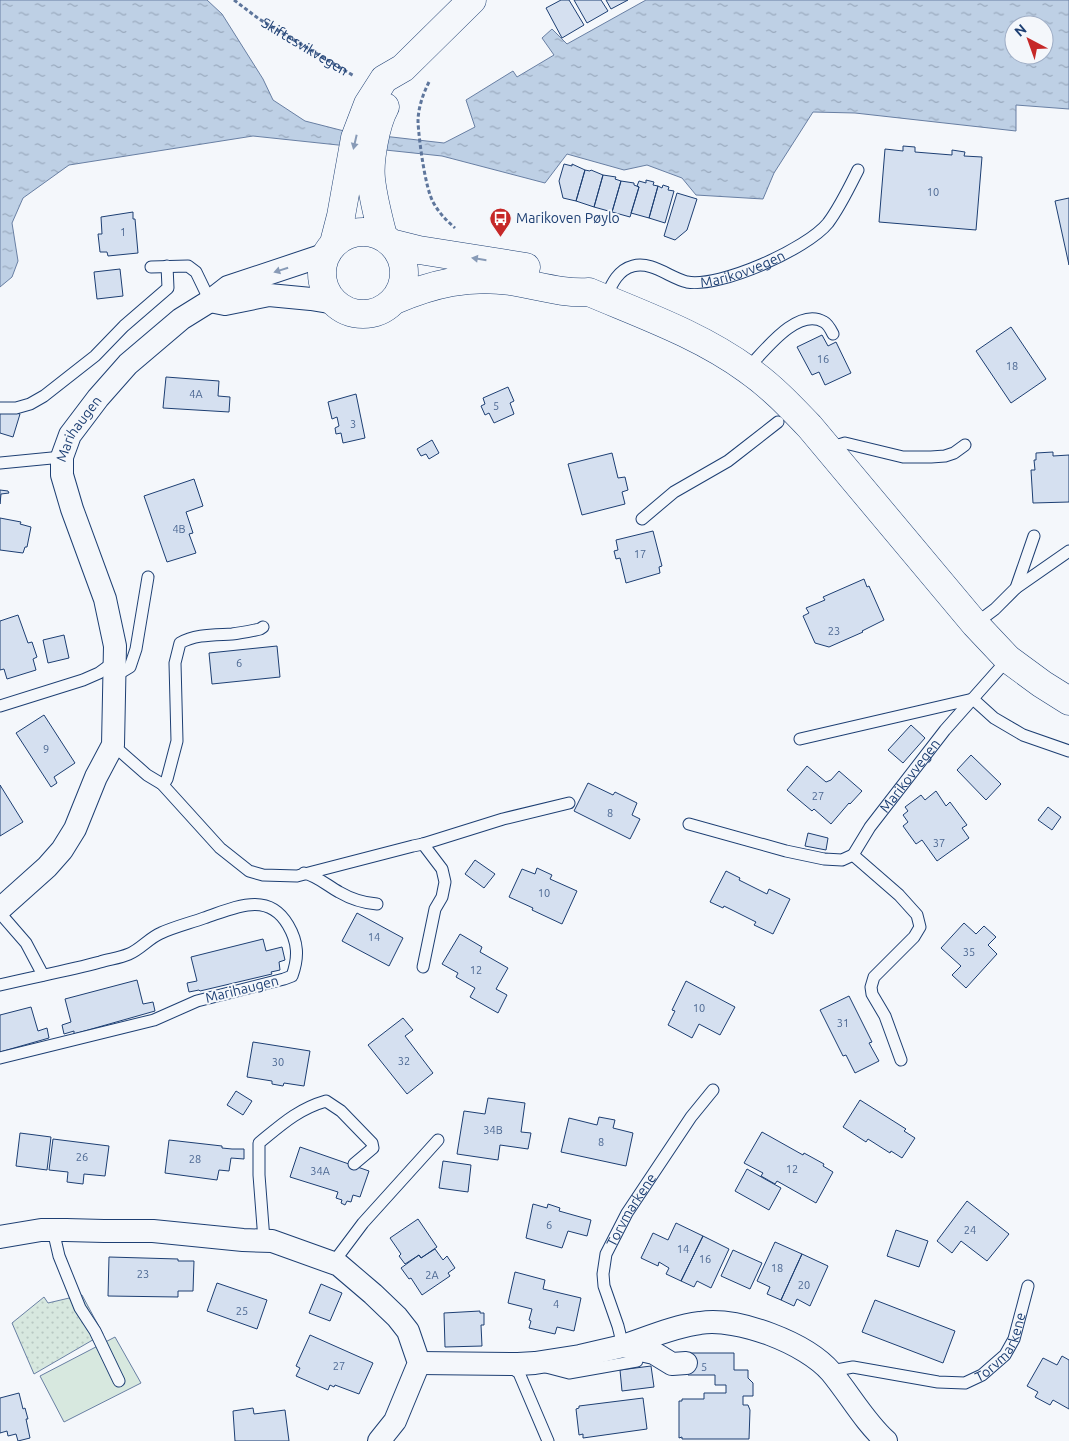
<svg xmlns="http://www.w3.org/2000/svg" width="1069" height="1441" font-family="Ubuntu,sans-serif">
<defs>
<pattern id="park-dots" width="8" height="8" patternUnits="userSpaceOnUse" patternTransform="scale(1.25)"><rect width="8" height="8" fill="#d7e8df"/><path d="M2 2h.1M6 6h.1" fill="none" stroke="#b8c8c3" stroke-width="1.8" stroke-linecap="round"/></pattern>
<pattern id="water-ripples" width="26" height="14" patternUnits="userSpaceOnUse" patternTransform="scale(1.25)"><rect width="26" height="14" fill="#bed0e5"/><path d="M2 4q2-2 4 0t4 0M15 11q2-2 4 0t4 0" fill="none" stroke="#9aaabe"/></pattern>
</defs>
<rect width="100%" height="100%" fill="#f4f7fb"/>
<!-- grass -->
<path fill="#d7e8df" stroke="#687fa3" d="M115 1337 141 1383 64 1422 40 1376Z"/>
<!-- park -->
<path fill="url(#park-dots)" stroke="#687fa3" d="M82 1295 103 1334 34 1374 12 1323 44 1297 48 1303Z"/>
<!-- water -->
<path fill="url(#water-ripples)" stroke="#687fa3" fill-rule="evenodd" d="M0 0H207L222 14 263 79 273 100 305 121 348 132 444 143 475 127 466 100 513 71 517 77 554 55 542 38 552 29 567 44 646 0H1069V109L1016 105V131L855 113 813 112 774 173 763 199 696 195 682 178 647 165 624 170 567 154 545 183 442 156 253 136 69 165 23 198 12 223 18 261 12 277 0 287ZM1014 25H1044V55H1014Z"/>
<!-- building -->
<path fill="#d5e0f0" stroke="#1d3f73" d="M561 0H569L584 25 562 38 546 8Z
M574 0H601L608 11 587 23Z
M606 0H628L611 9Z
M903 146 915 147V152L952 155V150L965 152 964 156 982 157 976 230 879 222 885 149 903 151Z
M564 164 572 166V164L585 170 576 201 563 198 559 181Z
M585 170 590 171 591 170 603 175 594 207 576 201Z
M603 175 616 177 615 179 621 181 612 212 594 207Z
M646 180 654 182 653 185 658 186 649 218 631 213 639 187 637 186 639 181 646 183Z
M621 181 634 183V185L639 187 630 217 612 212Z
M663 185 669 187 668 190 674 191 665 223 649 218 658 186 662 188Z
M677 193 697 199 687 230 675 240 664 236Z
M1069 198V265L1055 201Z
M133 212V219H135L138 253 108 256 107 252H100L98 234H102L101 217Z
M120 269 123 296 97 299 94 272Z
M1011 327 1046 379 1011 403 976 351Z
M822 335 828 346 836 342 851 373 825 385 819 372 812 375 797 347Z
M166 377 219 381 218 396 230 397 229 412 163 408Z
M508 387 514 401 510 403 514 414 494 423 489 413 485 415 481 406 485 404 483 398Z
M356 394 365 438 343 443 341 433 336 434 335 428 339 426 337 417 332 419 328 402Z
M0 409 20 414 13 437 0 433Z
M432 440 439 453 429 459 426 454 421 456 417 449Z
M1053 452V456L1069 455V502L1033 503 1031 470H1035L1034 460H1036V453Z
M612 453 618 478 625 477 628 490 622 492 625 504 582 515 568 464Z
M194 479 203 506 186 512 193 533 189 534 196 553 167 562 144 496Z
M0 490 8 491 9 493 1 494 0 504Z
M0 518 21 522 20 524 31 527 27 547H25L23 553 0 550Z
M653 531 662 566 659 567 660 573 626 583 620 558 616 559 614 551 618 550 616 540Z
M864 579 867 587 869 586 884 620 862 631 863 632 829 647 815 643 803 616 809 613 806 608 825 600 823 597Z
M18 615 28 643 32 642 37 657 33 659 36 670 7 679 4 669 0 670V621Z
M64 635 69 658 48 663 43 640Z
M277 646 280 677 212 684 209 653Z
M44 715 75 763 54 777 57 783 51 787 16 733Z
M911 725 925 738 903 763 888 750Z
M971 755 1001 784 986 800 957 770Z
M807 766 826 782 831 780 839 771 862 791 850 804 849 803 831 824 814 809 812 811 787 790Z
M588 783 613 795 615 792 637 803 632 815 640 819 630 839 574 811Z
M0 785 23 822 0 836Z
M936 791 946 806 950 802 967 825 962 828 969 838 937 861 922 840 916 844 903 826 908 822 903 815 908 811 905 807 921 795 925 800Z
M1048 807 1061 817 1052 830 1038 820Z
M808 833 828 838 826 850 805 846Z
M475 860 495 874 484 888 465 874Z
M537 868 552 875 550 879 577 891 562 924 532 910 533 908 509 897 522 869 535 874Z
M726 871 740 878 739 880 767 894 769 889 790 899 773 934 754 925 756 922 724 906 723 908 710 902Z
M357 913 403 938 389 966 342 941Z
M964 923 976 934 984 926 996 937 988 945 997 954 966 988 952 975 961 966 941 948Z
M460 934 482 947 480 952 508 968 496 989 507 995 498 1013 470 997 475 988 456 977 458 973 442 964Z
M263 939 266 951 282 947 285 960 279 962 280 970 271 972 272 974 200 991 199 990 189 992 187 983 197 981 191 957Z
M137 980 143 1004 153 1002 155 1011 74 1034V1031L64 1034 62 1025 71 1022 65 999Z
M686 981 735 1007 720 1035 699 1024 692 1038 668 1025 675 1011 672 1010Z
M849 996 872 1042 869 1043 879 1061 855 1073 846 1055 843 1056 820 1010Z
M31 1007 38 1031 47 1028 49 1038 0 1052V1015Z
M403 1018 413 1030 405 1036 433 1073 407 1094 368 1045Z
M253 1042 310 1051 304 1086 284 1083 283 1086 272 1084V1081L247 1077Z
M236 1091 252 1101 243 1115 227 1105Z
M488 1098 525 1103 521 1132 531 1133 528 1149 500 1145 498 1160 457 1154 464 1111 485 1114Z
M860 1100 906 1129 904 1131 915 1138 902 1158 891 1151 890 1153 868 1139 866 1142 843 1127Z
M599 1117 615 1120 613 1128 633 1133 626 1166 561 1152 569 1118 597 1125Z
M762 1132 803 1155 804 1153 824 1164 823 1166 833 1172 816 1203 777 1181 775 1184 761 1176 763 1173 744 1163Z
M20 1133 51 1137 47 1170 16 1166Z
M53 1139 109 1146 105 1176 84 1174 83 1184 67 1182 68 1172 49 1170Z
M169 1140 222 1146V1148L232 1149H244V1159L231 1158 229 1171 219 1170 217 1180 165 1173Z
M300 1147 369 1171 360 1197 353 1195 351 1202 347 1201 345 1205 341 1203 342 1200 336 1198 338 1192 290 1177Z
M443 1161 471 1165 468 1192 439 1188Z
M747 1169 781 1188 769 1210 735 1191Z
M967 1201 1009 1234 987 1261 961 1241 952 1253 937 1241Z
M533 1204 547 1208 548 1204 560 1208 559 1211 591 1220 587 1236 568 1231 562 1248 526 1238Z
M418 1219 437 1247 421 1258 419 1255 405 1264 399 1256 401 1254 390 1238Z
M676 1223 703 1236 681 1281 666 1274 669 1268 659 1262 658 1266 641 1258 653 1233 668 1240Z
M896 1230 928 1241 919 1267 887 1256Z
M703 1236 729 1249 711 1288 697 1281 694 1287 681 1281Z
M775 1242 802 1254 781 1300 767 1294 770 1287 757 1281Z
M435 1249 443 1260 447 1256 455 1268 448 1273 450 1276 422 1295 411 1278 409 1279 401 1268 419 1255 421 1258Z
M733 1250 762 1263 750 1289 721 1276Z
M802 1254 828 1266 810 1306 797 1299 794 1306 781 1300Z
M109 1257 178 1259V1261H194L193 1291H178V1297L108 1296Z
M515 1272 545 1280 543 1289 581 1298 574 1331 557 1327 555 1334 529 1328 531 1321 529 1320 532 1309 508 1303Z
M217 1283 267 1300 257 1329 207 1311Z
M321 1284 342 1293 330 1321 309 1313Z
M875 1300 955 1331 943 1363 862 1332Z
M480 1311V1313H484V1325H481L482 1346 445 1347 444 1313Z
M310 1335 373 1363 359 1394 335 1385 334 1387 330 1385 328 1390 296 1376 300 1368 296 1366Z
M688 1353H734V1370H748V1378L753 1383V1396H743V1405H748L750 1410 749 1439H682V1437L679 1438V1401H682V1399H704V1393H726V1385H715V1375H688Z
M1062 1356 1069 1360V1409L1053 1400 1050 1405 1035 1397 1038 1392 1027 1386 1043 1358 1057 1365Z
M651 1366 654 1387 622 1391 620 1370Z
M19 1393 23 1409 25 1408 28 1419H26L30 1438 18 1441 16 1434 8 1436 7 1431 0 1433V1398Z
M643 1398 647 1429 583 1438V1434L579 1435 576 1409 579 1408V1406Z
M253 1408 254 1414 285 1410 289 1441H235L233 1411Z"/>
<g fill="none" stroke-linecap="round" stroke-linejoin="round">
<defs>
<g id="service">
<path d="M151 267 188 266 196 272 210 301"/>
<path id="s2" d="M605 299C611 286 617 270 633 266 652 261 670 278 687 282 720 288 807 249 828 223 840 207 849 188 858 170"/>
<path d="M747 369C763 353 797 306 824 322 828 324 831 330 833 334"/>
<path d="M0 408H16L30 404 44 396 95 356 124 326 168 288 167 266"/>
<path d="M829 448 845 443 903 457H931L945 456 954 453 965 445"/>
<path d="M0 463 62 457"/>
<path d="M642 519 674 492 728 461 778 422"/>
<path d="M1016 588 1069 551"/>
<path d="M975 624 995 609 1016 588 1034 536"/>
<path d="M115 676 130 667 136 649 148 577"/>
<path d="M0 706 83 680 99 673 114 662"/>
<path d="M800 739 973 699 994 718 1023 735 1069 751"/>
<path d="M113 745 147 775 162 784 220 848 249 871 263 875 297 876 413 846 423 844 503 819 569 803"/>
<path d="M162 784H164L167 779 177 741 175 663 180 643C195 634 215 635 232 634 241 633 250 631 260 629L263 627"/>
<path d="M689 824 786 851 824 859 842 860 853 855"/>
<path d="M423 844 442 869 445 882 442 897 435 909 423 967"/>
<path d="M304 873C317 876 328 886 339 892 351 899 363 903 377 904"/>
<path d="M0 913 26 943 43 975"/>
<path d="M0 985C33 977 67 971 100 962 110 959 120 958 129 954 141 949 149 938 161 933 174 927 190 923 204 918 234 908 268 890 288 925 298 942 299 957 292 976L284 979 197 1001 154 1020 0 1058"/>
<path id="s3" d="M901 1060 885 1016 872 994 871 987 874 977 914 937 920 927 917 915 899 895 853 855 870 827 945 730 1008 659"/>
<path d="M53 1230 59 1256 80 1308 95 1331 119 1381"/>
<path d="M264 1240 259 1175V1143C281 1125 298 1109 326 1101L341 1111 372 1143 373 1148 354 1164"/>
<path d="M333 1263 363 1223 438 1140"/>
<path id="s4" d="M623 1346 618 1326 604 1286 603 1274 606 1254 627 1213 691 1117 713 1090"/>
<path d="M509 1366 519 1373 548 1441"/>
<path d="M546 1367 569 1373 637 1361"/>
<path id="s5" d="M831 1371 853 1367 938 1382 965 1383 982 1375 1005 1355 1014 1339 1028 1286"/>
</g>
<g id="minor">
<path d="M210 301 225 304 269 295 311 299 335 303"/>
<path id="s6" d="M0 909 47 867 62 850 75 829 96 777 113 745 115 646 105 599 72 509 62 475V457L70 435 98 398 128 364 181 319 210 301 228 287 327 254"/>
<path d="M0 1237 41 1230H66L104 1231H153L243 1240 272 1241 339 1265 373 1294 397 1317 408 1331 419 1363 395 1421 379 1441"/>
<path d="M623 1346C647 1338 675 1326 700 1323 738 1317 806 1343 831 1372 850 1395 864 1421 886 1441"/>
<path d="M419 1363 518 1364 535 1363 580 1356 623 1346 654 1353 672 1364 686 1363"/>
</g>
<path id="secondary" d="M322 273a41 41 0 1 1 82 0a41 41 0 1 1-82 0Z
M383 236C378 217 373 198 371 179 369 160 376 123 385 107
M334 243 341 216 355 138 368 104 384 79 403 68 472 0
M395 244 419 250 526 267
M395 300C432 284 469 275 510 281 536 285 563 294 589 292 643 315 700 335 748 370 771 386 790 406 810 427L975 624 1008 659 1042 684 1069 701"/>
</defs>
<!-- service casing -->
<use href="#service" stroke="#1d3f73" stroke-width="13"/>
<!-- minor casing -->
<use href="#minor" stroke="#1d3f73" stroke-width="24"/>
<!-- secondary casing -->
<use href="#secondary" stroke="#1d3f73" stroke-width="29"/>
<!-- path -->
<g stroke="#5e769c" stroke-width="3" stroke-dasharray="4 2.5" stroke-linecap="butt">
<path id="s1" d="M234 0 259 19 354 76"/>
<path d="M429 82C423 94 418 108 418 122 419 140 425 187 433 202 439 213 446 220 455 228"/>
</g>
<!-- service -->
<use href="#service" stroke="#f4f7fb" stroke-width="11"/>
<!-- minor -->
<use href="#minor" stroke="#f4f7fb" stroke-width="22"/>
<!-- secondary -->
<use href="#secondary" stroke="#f4f7fb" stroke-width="28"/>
</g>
<!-- one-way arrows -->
<defs><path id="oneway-solid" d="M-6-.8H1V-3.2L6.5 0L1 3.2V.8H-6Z" transform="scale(1.25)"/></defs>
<g fill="#889bb7">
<use href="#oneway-solid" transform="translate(355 142) rotate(103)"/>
<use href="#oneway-solid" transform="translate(479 259) rotate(-171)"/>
<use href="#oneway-solid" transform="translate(281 270) rotate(162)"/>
</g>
<!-- icons -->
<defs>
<symbol id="bus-pin" viewBox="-11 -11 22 30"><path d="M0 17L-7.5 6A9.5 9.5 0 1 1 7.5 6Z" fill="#c62828" stroke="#f4f7fb"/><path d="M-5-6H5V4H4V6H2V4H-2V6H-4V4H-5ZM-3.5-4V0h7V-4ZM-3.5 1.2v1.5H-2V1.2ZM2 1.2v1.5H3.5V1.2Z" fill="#fff"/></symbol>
</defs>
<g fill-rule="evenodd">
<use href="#bus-pin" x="488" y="206" width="25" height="34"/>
</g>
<g text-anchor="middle" stroke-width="4" stroke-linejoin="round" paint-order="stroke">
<!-- number labels -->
<g font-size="11" fill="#4b6792">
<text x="933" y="196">10</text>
<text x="123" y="236">1</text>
<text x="823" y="363">16</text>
<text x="1012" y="370">18</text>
<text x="196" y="398">4A</text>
<text x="496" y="410">5</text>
<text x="353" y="428">3</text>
<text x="179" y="533">4B</text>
<text x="640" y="558">17</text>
<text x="834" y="635">23</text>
<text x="239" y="667">6</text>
<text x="46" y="753">9</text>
<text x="818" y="800">27</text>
<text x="610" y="817">8</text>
<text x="939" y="847">37</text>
<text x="544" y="897">10</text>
<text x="374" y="941">14</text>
<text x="969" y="956">35</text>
<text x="476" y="974">12</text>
<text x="699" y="1012">10</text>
<text x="843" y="1027">31</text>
<text x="404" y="1065">32</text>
<text x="278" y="1066">30</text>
<text x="493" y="1134">34B</text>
<text x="601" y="1146">8</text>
<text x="82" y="1161">26</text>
<text x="195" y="1163">28</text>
<text x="792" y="1173">12</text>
<text x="320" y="1175">34A</text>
<text x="549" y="1229">6</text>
<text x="970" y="1234">24</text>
<text x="683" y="1253">14</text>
<text x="705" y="1263">16</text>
<text x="777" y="1272">18</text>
<text x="143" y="1278">23</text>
<text x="432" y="1279">2A</text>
<text x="804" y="1289">20</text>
<text x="556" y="1308">4</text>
<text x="242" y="1315">25</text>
<text x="339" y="1370">27</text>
<text x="704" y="1371">5</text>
</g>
<!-- street labels -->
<g font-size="14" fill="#1d3f73" stroke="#f4f7fb">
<text dy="5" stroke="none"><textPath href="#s1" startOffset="85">Skiftesvikvegen</textPath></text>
<text dy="5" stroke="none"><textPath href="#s2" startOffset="160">Marikovvegen</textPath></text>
<text dy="5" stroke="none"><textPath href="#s6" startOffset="532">Marihaugen</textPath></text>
<text dy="5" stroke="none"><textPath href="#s3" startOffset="356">Marikovvegen</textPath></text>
<text transform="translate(242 989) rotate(-14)" y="5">Marihaugen</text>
<text dy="5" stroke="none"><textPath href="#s4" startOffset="146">Torvmarkene</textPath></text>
<text dy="5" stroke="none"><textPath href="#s5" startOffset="189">Torvmarkene</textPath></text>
</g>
<!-- poi labels -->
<g font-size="14" fill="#1d3f73" stroke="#f4f7fb" text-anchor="start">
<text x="516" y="223">Marikoven Pøylo</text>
</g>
</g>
<!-- north arrow -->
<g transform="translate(1029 40) rotate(319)"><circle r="24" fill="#f4f7fb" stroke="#9eadc5"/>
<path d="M0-4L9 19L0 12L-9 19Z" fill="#c62828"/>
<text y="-8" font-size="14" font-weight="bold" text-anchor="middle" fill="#1d3f73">N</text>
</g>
</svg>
